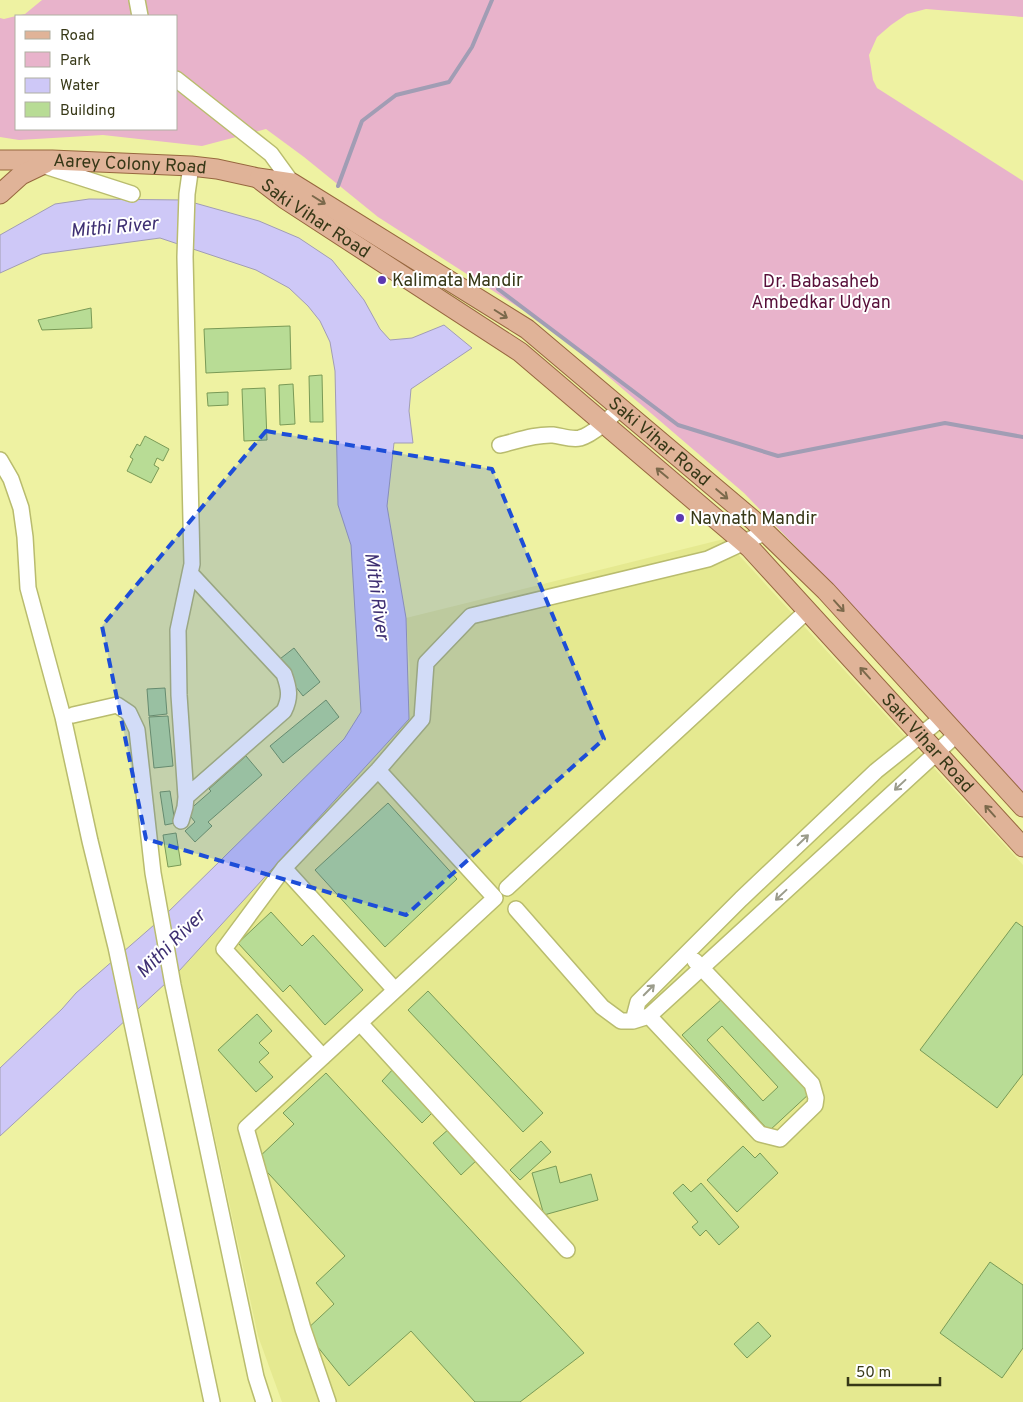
<svg xmlns="http://www.w3.org/2000/svg" width="1023" height="1402" font-family="Overpass,sans-serif">
<rect width="100%" height="100%" fill="#eef2a2"/>
<!-- built -->
<path fill="#e5e990" d="M724 539 1023 865V1402H282L258 1336 179 971 409 719 410 669 406 618Z"/>
<!-- green -->
<path fill="#e8b3cb" d="M42 0H1023V17L926 9 907 14 891 25 877 37 869 55 873 80 877 88 1023 181V810L857 610 744 493 554 330 378 217 304 157 266 129 202 146 103 135 19 140 0 137V18L4 19 16 16V129H176V16H16L25 14Z"/>
<!-- water -->
<path fill="#cec8f7" stroke="#a19db4" d="M89 199 184 200 259 221 299 238 332 260 364 300 380 329 390 340 412 338 444 325 472 348 411 389 409 411 413 443H394L387 506 406 618 409 719 179 971 0 1136V1068L62 1009 76 993 162 918 344 739 361 712 351 545 338 505 335 371 330 342 320 321 308 306 289 288 256 270 160 238 42 254 0 273V235L55 204Z"/>
<g fill="none" stroke-linecap="round" stroke-linejoin="round">
<!-- stream -->
<path stroke="#a19db4" stroke-width="4" d="M338 186 362 121 396 95 449 82 472 47 492 0
M498 289 678 425 778 456 945 423 1023 437"/>
</g>
<!-- building -->
<path fill="#b8dc95" stroke="#799a56" fill-rule="evenodd" d="M91 308 92 328 42 330 38 320Z
M290 326 291 369 206 373 204 329Z
M322 375 323 422H310L309 376Z
M293 384 295 424 280 425 279 385Z
M265 388 267 440 244 441 242 389Z
M228 392V405L208 406 207 393Z
M145 436 169 449 163 461 157 458 154 465 159 468 151 483 127 471 133 459 130 457 137 444 140 446Z
M294 648 320 682 303 696 276 662Z
M165 688 167 714 149 716 147 689Z
M326 700 339 717 283 763 270 746Z
M168 716 173 766 154 768 149 717Z
M246 756 262 775 208 822 212 826 195 842 185 831 195 822 187 812 211 791 209 789Z
M170 791 175 823 165 825 160 792Z
M388 803 457 879 385 947 315 870Z
M176 833 181 865 168 867 163 835Z
M271 912 302 946 313 935 363 990 325 1025 290 985 283 992 238 943Z
M1016 922 1023 927V1074L997 1108 920 1050Z
M428 991 543 1113 523 1132 408 1010Z
M723 998 810 1093 769 1131 682 1035ZM722 1026 778 1087 763 1101 707 1040Z
M257 1014 272 1031 259 1043 269 1053 259 1062 273 1077 256 1092 218 1050Z
M395 1067 435 1110 422 1123 382 1081Z
M326 1073 584 1353 520 1402H475L411 1331 349 1386 305 1331 334 1304 316 1283 345 1256 256 1160 294 1124 283 1113Z
M450 1128 478 1159 461 1175 433 1143Z
M541 1141 551 1152 520 1180 510 1170Z
M743 1146 755 1158 760 1153 778 1173 737 1212 707 1180Z
M556 1166 560 1183 591 1174 598 1200 544 1215 532 1173Z
M701 1183 739 1227 719 1245 706 1230 700 1236 692 1227 698 1222 673 1193 683 1184 691 1192Z
M990 1262 1023 1285V1348L1002 1378 940 1333Z
M758 1322 771 1336 747 1358 734 1344Z"/>
<g fill="none" stroke-linecap="round" stroke-linejoin="round">
<defs>
<path id="minor" d="M137 0 140 16
M176 79 271 154 292 183 289 188
M42 165 132 194
M500 445C517 441 535 434 553 435 562 436 571 440 580 438 594 434 610 418 620 408
M0 460 11 479 21 508 25 537 28 588 63 717 90 841 116 947 212 1402
M73 715 117 705 129 713 137 730 153 873 173 985 256 1377 264 1402
M942 718 876 771 741 899 638 1002 633 1021 649 1016 957 734
M186 797 284 711C291 697 289 688 284 674L190 573
M181 821 185 807 186 797 179 695 178 630 192 564 185 257 187 194 191 166
M284 868 395 990
M507 888 807 611
M516 909 602 1007 621 1021H633
M649 1016 760 1134 780 1139 815 1105 816 1098 812 1084 695 961
M360 1023 567 1250
M323 1057 224 949 284 868 378 770 422 719 426 663 471 616 708 559 766 532
M328 1402 303 1329 246 1128 495 898 378 770"/>
<g id="major">
<path id="s1" d="M0 160H52L191 166 217 169 258 178 292 183 527 329 753 520 826 591 1023 807"/>
<path id="s2" d="M259 179 285 199 520 352 750 548 1023 847"/>
<path d="M0 194 21 175 46 163"/>
</g>
</defs>
<!-- minor casing -->
<use href="#minor" stroke="#b9bc6e" stroke-width="18"/>
<!-- major casing -->
<use href="#major" stroke="#97673f" stroke-width="21"/>
<!-- minor -->
<use href="#minor" stroke="#fff" stroke-width="15"/>
<!-- major -->
<use href="#major" stroke="#e0b398" stroke-width="19"/>
</g>
<!-- one-way arrows -->
<defs><path id="oneway-shaft" d="M-6 0H5M1.5-3L5.5 0L1.5 3" fill="none" stroke-width="1.6" stroke-linecap="round" stroke-linejoin="round" transform="scale(1.25)"/></defs>
<g stroke="#7b694b">
<use href="#oneway-shaft" transform="translate(319 200) rotate(32)"/>
<use href="#oneway-shaft" transform="translate(501 314) rotate(32)"/>
<use href="#oneway-shaft" transform="translate(662 473) rotate(-140)"/>
<use href="#oneway-shaft" transform="translate(722 494) rotate(40)"/>
<use href="#oneway-shaft" transform="translate(839 606) rotate(48)"/>
<use href="#oneway-shaft" transform="translate(865 673) rotate(-132)"/>
<use href="#oneway-shaft" transform="translate(990 811) rotate(-132)"/>
</g>
<g stroke="#9b9c8b">
<use href="#oneway-shaft" transform="translate(900 785) rotate(137)"/>
<use href="#oneway-shaft" transform="translate(803 840) rotate(-44)"/>
<use href="#oneway-shaft" transform="translate(781 895) rotate(137)"/>
<use href="#oneway-shaft" transform="translate(649 990) rotate(-45)"/>
</g>
<!-- marked area -->
<path fill="#1d4ed8" fill-opacity="0.2" stroke="#1d4ed8" stroke-width="4" stroke-dasharray="10 6" stroke-linejoin="round" d="M266 431 492 469 604 739 406 915 146 839 102 626Z"/>
<!-- markers -->
<g fill="#5b39b1" stroke="#fff" stroke-width="2">
<circle cx="382" cy="280" r="5"/>
<circle cx="680" cy="518" r="5"/>
</g>
<g text-anchor="middle" stroke-width="4" stroke-linejoin="round" paint-order="stroke">
<!-- street labels -->
<g font-size="18" fill="#373817" stroke="#fff">
<text dy="6" stroke="none"><textPath href="#s1" startOffset="130">Aarey Colony Road</textPath></text>
<text dy="6" stroke="none"><textPath href="#s2" startOffset="69">Saki Vihar Road</textPath></text>
<text dy="6" stroke="none"><textPath href="#s1" startOffset="744">Saki Vihar Road</textPath></text>
<text dy="6" stroke="none"><textPath href="#s2" startOffset="879">Saki Vihar Road</textPath></text>
</g>
<!-- poi labels -->
<g font-size="18" fill="#373817" stroke="#fff" text-anchor="start">
<text x="392" y="286">Kalimata Mandir</text>
<text x="690" y="524">Navnath Mandir</text>
</g>
<!-- park labels -->
<g font-size="18" fill="#58103a" stroke="#fff">
<text x="821" y="287">Dr. Babasaheb<tspan x="821" dy="21">Ambedkar Udyan</tspan></text>
</g>
<!-- water labels -->
<g font-size="19" font-style="italic" fill="#3e2f72" stroke="#fff">
<text transform="translate(114 226) rotate(-5)" y="7">Mithi River</text>
<text transform="translate(378 596) rotate(82)" y="7">Mithi River</text>
<text transform="translate(170 943) rotate(-45)" y="7">Mithi River</text>
</g>
</g>
<!-- legend -->
<rect x="15" y="15" width="162" height="115" fill="#ffffff" stroke="#afafa2"/>
<rect x="25" y="31" width="25" height="8" fill="#e0b398" stroke="#afafa2"/>
<text x="60" y="40" font-size="15" fill="#373817">Road</text>
<rect x="25" y="52" width="25" height="15" fill="#e8b3cb" stroke="#afafa2"/>
<text x="60" y="65" font-size="15" fill="#373817">Park</text>
<rect x="25" y="78" width="25" height="15" fill="#cec8f7" stroke="#afafa2"/>
<text x="60" y="90" font-size="15" fill="#373817">Water</text>
<rect x="25" y="102" width="25" height="15" fill="#b8dc95" stroke="#afafa2"/>
<text x="60" y="115" font-size="15" fill="#373817">Building</text>
<!-- scale -->
<path d="M848 1377v8h92v-8" fill="none" stroke="#373817" stroke-width="2.5"/>
<text x="856" y="1377" font-size="15" fill="#373817" stroke="#ffffff" stroke-width="4" paint-order="stroke">50 m</text>
</svg>
